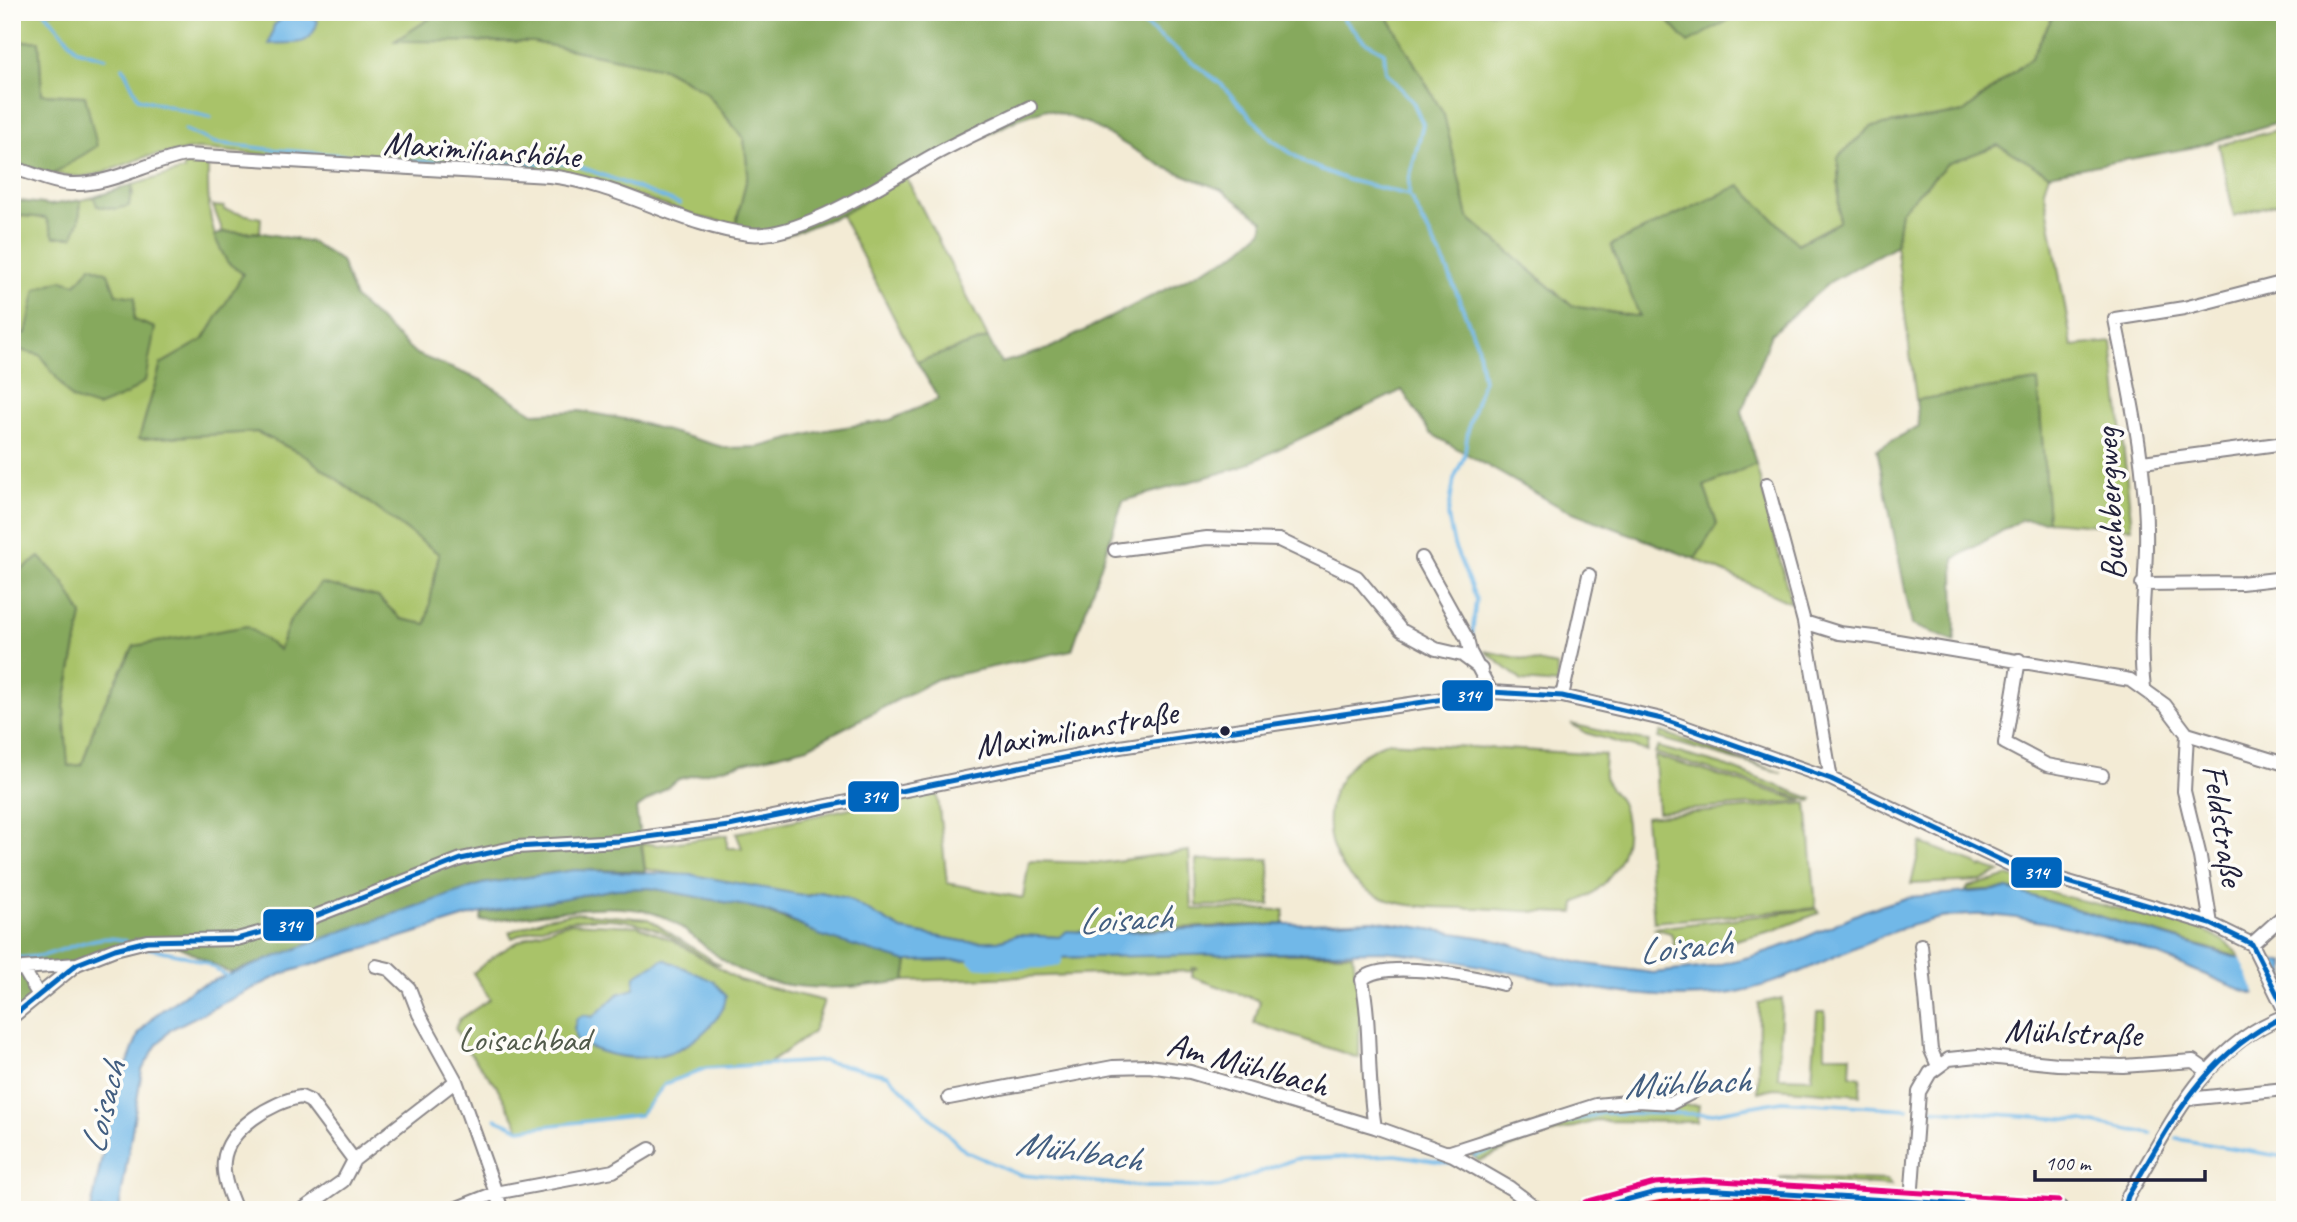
<svg xmlns="http://www.w3.org/2000/svg" width="2297" height="1222" font-family="Caveat,sans-serif">
<rect width="100%" height="100%" fill="#fdfcf7"/>
<filter id="ink" filterUnits="userSpaceOnUse"><feTurbulence type="fractalNoise" baseFrequency=".0143" numOctaves="2"/><feDisplacementMap in="SourceGraphic" scale="14" xChannelSelector="R" yChannelSelector="G"/><feConvolveMatrix kernelMatrix="1 2 1 2 8 2 1 2 1" color-interpolation-filters="sRGB"/></filter>
<filter id="wash" filterUnits="userSpaceOnUse"><feTurbulence type="fractalNoise" baseFrequency=".00686" numOctaves="4" result="noise"/><feDisplacementMap in="SourceGraphic" scale="28" xChannelSelector="R" yChannelSelector="G"/><feGaussianBlur stdDeviation="1.57" result="paint"/><feColorMatrix in="noise" values="0 0 0 0 0 0 0 0 0 0 0 0 0 0 0 0 0 1.4 0 .05"/><feComposite in="paint" operator="in"/></filter>
<g filter="url(#wash)">
<rect width="100%" height="100%" fill="#f3ebd5"/>
<!-- green -->
<path fill="#a9c369" stroke="#667252" stroke-width="2" fill-rule="evenodd" d="M12 12H440L396 40 533 42 663 68 705 91 744 139 748 173 736 224 701 218 570 173 433 169 197 149 145 157 103 173 81 177 53 174 96 146 85 96 42 94 39 41 12 42Z
M1385 12H1660L1688 42 1743 12H2055L2031 58 1964 112 1871 127 1838 157 1839 222 1797 244 1740 186 1611 245 1641 317 1572 306 1468 217 1444 115Z
M2285 128V201L2234 216 2219 145Z
M1998 145 2049 174 2044 189 2072 346 2112 342 2132 528 2048 521 2038 381 1916 400 1896 245 1901 211 1947 164Z
M183 160 208 161C208 202 206 249 244 274L204 339 161 364 139 439 257 432 304 455 439 554 426 625 401 619 378 597 290 621 279 650 97 718 82 765 67 766 64 707 82 615 40 557 12 576V462L19 453 12 438V348L40 355 72 399 134 320 116 294 76 284 26 333 13 337 12 215 79 221 81 200 94 197 98 206 133 196 132 185 184 170Z
M906 177 988 338 917 362 841 215Z
M213 206 224 207V210L261 218 260 232H223Z
M1756 464 1791 603 1695 559 1717 524 1704 486Z
M1485 651 1557 666V684L1522 681Z
M1571 724 1649 742 1647 751 1586 733Z
M1661 732 1782 773 1659 738Z
M1387 742 1605 755C1605 761 1603 772 1604 777 1607 787 1618 795 1622 805 1636 847 1614 886 1575 903L1574 913C1542 913 1510 910 1478 908 1453 907 1424 909 1399 903 1352 893 1322 854 1330 806 1336 774 1359 753 1387 742Z
M1658 747 1722 765 1813 799 1811 801 1655 753Z
M1655 756 1803 801 1658 812Z
M937 789 947 883 1023 898 1029 861 1100 863 1189 851 1192 909 1284 910V924L1067 932 1060 937 1017 935 998 941 968 942 902 930 846 898 820 892 806 896 645 869 642 843 658 845 727 835V848H742L736 833Z
M1807 803 1816 908 1654 922 1645 817Z
M1921 843 1976 863 1981 868 1982 866 2000 872 1981 881 1911 884Z
M1269 859 1270 905 1197 906 1196 860Z
M2009 876C2036 888 2063 897 2092 903 2139 915 2209 917 2242 958L2008 889 1966 891 1968 887Z
M1818 909 1819 913 1775 930 1677 955 1671 933 1653 928Z
M574 913 648 919 720 965C701 960 683 942 664 933 617 910 558 917 512 938L509 932 546 918Z
M569 923 638 926 672 940 739 980 824 1001 813 1032 769 1063 706 1068 665 1084 640 1115 520 1129 496 1085 467 1050 455 1028 460 1019 490 999 473 973C502 947 532 932 569 923ZM635 989 718 1017 683 1048 574 1028 584 1015 593 1018 618 994Z
M1228 954H1353L1360 1008 1359 1058 1254 1023 1260 1001 1192 977 1193 969 1198 968H1192L1191 971 905 981 908 961Z
M1782 998 1778 1077 1812 1078 1817 1012H1825V1055H1851L1850 1075 1861 1077 1860 1095 1775 1088 1758 1092 1759 1003Z
M1656 1105H1699L1697 1122 1596 1121 1528 1140 1479 1161 1465 1150 1579 1112Z
M1785 1177 1888 1180 1891 1186 1779 1179Z"/>
<!-- forest -->
<path fill="#86a95d" stroke="#54664c" stroke-width="2" d="M440 12H1385L1444 115 1468 217 1572 306 1640 317 1611 245 1740 185 1798 244 1839 222 1838 157 1871 127 1964 112 2031 58 2055 12H2285V120L2195 147 2049 174 1998 145 1947 164 1901 211 1896 245 1830 282 1771 334 1742 411 1756 464 1704 486 1717 524 1695 559 1562 508 1484 464 1430 433 1402 390 1241 467 1123 501 1072 650 937 679 808 747 679 779 636 809 645 871 575 870 482 884 230 973 167 940 77 964 23 967 38 994 12 1017V576L40 557 64 583 82 615 64 707 68 766 82 765 97 718 134 646 247 626 279 650 290 621 321 583 378 597 401 619 426 624 439 554 304 455 257 432 139 439 161 364 204 339 243 274 227 262 214 236 223 232 263 233 311 242 341 261 355 298 416 354 481 380 534 413 580 411 630 420 726 448 759 447 826 430 890 420 939 399 917 362 988 338 1001 363 1048 349 1237 253 1263 230V221L1222 190 1164 167 1090 124 1047 109 1018 119 906 177 841 215 782 237 764 240 736 224 748 173 744 139 705 91 663 68 533 42 395 41Z
M1660 12H1743L1688 43Z
M39 41 42 94 85 96 97 146 53 174 12 162V42Z
M132 185 129 206 115 209 97 206 94 197Z
M12 200 50 205 81 200 79 221 73 237H54L46 218 12 215Z
M91 266 108 273 116 294 135 297 134 320 155 328 145 381 126 395 97 407 72 399 40 355 12 348V336L26 333 36 289 62 280 76 284Z
M2038 381 2048 521 2021 520 1954 559 1955 642 1912 625 1877 449 1919 426 1916 400Z
M650 888 756 908 837 940 908 961 905 981C851 989 782 995 733 967 706 951 680 919 649 912 593 899 537 918 481 921L482 913 616 889Z"/>
<!-- water -->
<path fill="#71b8e8" stroke="#4a6d92" stroke-width="2" d="M289 13 310 16 318 21C309 50 296 41 269 44L274 25Z
M575 870 693 875 808 896 820 892 846 898 902 930 967 942 998 941 1017 935 1059 937 1067 931 1102 933 1373 920 1491 939 1579 963 1653 973 1709 967 1753 956 1795 942 1864 911 1909 897 2008 889 2234 957 2265 958 2285 963V991C2275 992 2263 994 2253 993 2240 991 2226 983 2213 978 2184 966 2155 953 2125 943 2080 928 2032 918 1985 915 1887 911 1812 985 1718 995 1605 1006 1494 960 1382 951L904 961 819 935 786 918 756 908 650 888 616 889 476 914 282 974 171 1029 156 1046 142 1070 119 1210H91L113 1102 139 1033 154 1016 194 988 343 931 482 884Z
M664 959 713 981 726 995C725 1010 718 1017 708 1028 671 1066 620 1064 576 1041L574 1028 577 1018 584 1015 593 1017 618 994 634 989 635 976Z"/>
<!-- pier -->
<path fill="#f3ebd5" d="M2239 954 2270 956 2285 994 2257 997Z"/>
<g fill="none" stroke-linecap="round" stroke-linejoin="round">
<!-- stream -->
<path stroke="#71b8e8" stroke-width="3.5" d="M45 12 77 50 105 58
M1128 12 1222 85 1272 140 1307 164 1348 180 1409 195
M1337 12 1364 41 1384 52 1386 72 1413 102 1423 124 1409 180V195L1446 266 1477 344 1483 381 1469 425 1464 457 1454 479 1448 516 1454 545 1476 599 1472 637
M123 67 138 98 211 118
M185 130 215 143 268 149 411 161 573 164 680 204
M1474 647 1491 664
M143 947 182 955 206 963 227 976
M12 958C23 957 35 958 45 955 72 948 98 932 126 941
M1926 1109 2078 1120 2152 1134
M496 1119 520 1129 640 1115 665 1084 706 1068 823 1061 888 1075 965 1151 1020 1175 1146 1187H1220L1295 1159 1396 1155 1453 1164
M2177 1139 2285 1157
M1475 1156 1557 1125 1603 1113 1707 1114 1782 1101 1908 1109"/>
<!-- river -->
<path stroke="#71b8e8" stroke-width="21" d="M979 957 1012 959 1052 957"/>
</g>
</g>
<g filter="url(#ink)">
<g fill="none" stroke-linecap="round" stroke-linejoin="round">
<defs>
<path id="street" d="M12 168C32 172 49 183 70 184 110 186 147 162 186 155L549 176C619 183 680 226 749 234 800 240 893 177 939 152 969 136 1000 122 1030 107
M2143 462 2285 443
M1767 484 1804 622 1831 779
M1115 550 1207 538 1279 540 1357 577 1401 630 1436 649 1462 655 1481 669
M1422 558 1467 639 1470 652 1491 692
M2142 584 2241 583 2285 578
M1804 622 1839 633 1874 637 2130 680 2165 705 2187 734 2285 764
M2019 660 2005 743 2047 765 2102 775
M2144 688C2138 640 2145 595 2146 548 2148 470 2130 395 2115 319L2184 308 2285 282
M1562 696 1589 575
M2187 734 2184 791 2200 857 2211 924
M2252 944 2285 914
M1921 945 1931 1050 1938 1066
M376 966 389 969 409 988 419 1014 456 1081 502 1210
M23 968 38 994
M12 971 23 968 77 964
M12 1017 77 964 115 949 147 941 237 939 303 921 461 859 517 847 618 841 729 826 1113 748 1491 692 1562 696 1662 719 1831 779 2011 865 2211 924 2252 944 2285 1011
M949 1098 1113 1067 1149 1066 1190 1072 1375 1127 1453 1155 1510 1188 1539 1210
M2188 1099 2285 1089
M1375 1127C1366 1078 1372 1029 1362 980 1382 958 1476 977 1503 984
M1447 1153 1596 1105 1638 1101 1672 1103 1693 1092
M1911 1201 1919 1092 1930 1073 1949 1059 1978 1056 2058 1064 2123 1066 2193 1061 2206 1070
M236 1210C230 1196 222 1177 224 1161 227 1129 273 1101 301 1097L310 1101 354 1160
M302 1210 343 1181 354 1160 456 1081
M452 1210 495 1193 613 1171 650 1149
M2124 1210 2128 1196C2170 1127 2204 1046 2285 1016"/>
<path id="primary" d="M1587 1210 1656 1192 1703 1189 2058 1210"/>
</defs>
<!-- street casing -->
<use href="#street" stroke="#8a8688" stroke-width="16"/>
<!-- primary casing -->
<use href="#primary" stroke="#8a8688" stroke-width="23"/>
<!-- street -->
<use href="#street" stroke="#fff" stroke-width="12"/>
<!-- primary -->
<use href="#primary" stroke="#fff" stroke-width="19"/>
<defs>
<path id="bus-1" d="M12 1017 77 964 115 949 147 941 237 939 303 921 461 859 517 847 618 841 729 826 1113 748 1491 692 1562 696 1662 719 1831 779 2011 865 2211 924 2252 944 2285 1010
M1588 1210 1656 1192 1703 1189 2054 1210
M2124 1210 2128 1196C2172 1122 2203 1055 2285 1016"/>
<path id="bus-2" d="M1623 1210C1711 1187 1814 1204 1906 1210"/>
<path id="bus-3" d="M1585 1202 1655 1183 1704 1180 2059 1201"/>
</defs>
<!-- bus-1 casing -->
<use href="#bus-1" stroke="#fdfcf7" stroke-width="10"/>
<!-- bus-2 casing -->
<use href="#bus-2" stroke="#fdfcf7" stroke-width="10"/>
<!-- bus-3 casing -->
<use href="#bus-3" stroke="#fdfcf7" stroke-width="10"/>
<!-- bus-1 -->
<use href="#bus-1" stroke="#0065bd" stroke-width="5"/>
<!-- bus-2 -->
<use href="#bus-2" stroke="#e4002b" stroke-width="5"/>
<!-- bus-3 -->
<use href="#bus-3" stroke="#e5007d" stroke-width="5"/>
</g>
</g>
<!-- markers -->
<circle fill="#22223b" stroke="#fdfcf7" stroke-width="2.5" cx="1225" cy="731" r="6"/>
<g text-anchor="middle" stroke-width="7" stroke-linejoin="round" paint-order="stroke">
<!-- street labels -->
<g font-size="35" fill="#22223b" stroke="#fdfcf7">
<text transform="translate(482 149) rotate(4)" y="12">Maximilianshöhe</text>
<text transform="translate(2109 504) rotate(-93)" y="12">Buchbergweg</text>
<text transform="translate(1076 729) rotate(-10)" y="12">Maximilianstraße</text>
<text transform="translate(2224 825) rotate(81)" y="12">Feldstraße</text>
<text transform="translate(2073 1032) rotate(2)" y="12">Mühlstraße</text>
<text transform="translate(1248 1064) rotate(15)" y="12">Am Mühlbach</text>
</g>
<!-- park labels -->
<g font-size="35" fill="#515a4b" stroke="#fdfcf7">
<text x="524" y="1051">Loisachbad</text>
</g>
<!-- water labels -->
<g font-size="37" font-style="italic" fill="#425e80" stroke="#fdfcf7">
<text transform="translate(1125 918) rotate(-3)" y="13">Loisach</text>
<text transform="translate(1685 946) rotate(-6)" y="13">Loisach</text>
<text transform="translate(1687 1082) rotate(-3)" y="13">Mühlbach</text>
<text transform="translate(102 1107) rotate(-76)" y="13">Loisach</text>
<text transform="translate(1079 1150) rotate(8)" y="13">Mühlbach</text>
</g>
</g>
<g stroke="#fdfcf7" stroke-width="2.5">
<rect x="1441" y="679" width="53" height="33" rx="7" fill="#0065bd"/>
<rect x="847" y="780" width="53" height="33" rx="7" fill="#0065bd"/>
<rect x="2010" y="856" width="53" height="33" rx="7" fill="#0065bd"/>
<rect x="262" y="908" width="53" height="34" rx="7" fill="#0065bd"/>
</g>
<g font-size="19" text-anchor="middle" font-weight="bold" fill="#fff">
<text x="1468" y="702">314</text>
<text x="874" y="803">314</text>
<text x="2036" y="879">314</text>
<text x="289" y="932">314</text>
</g>
<!-- margin -->
<rect width="2297" height="1222" fill="none" stroke="#fdfcf7" stroke-width="42"/>
<!-- scale -->
<path d="M2035 1170v10h170v-10" fill="none" stroke="#22223b" stroke-width="3.5"/>
<text x="2045" y="1170" font-size="21" fill="#22223b" stroke="#fdfcf7" stroke-width="5" paint-order="stroke">100 m</text>
</svg>
